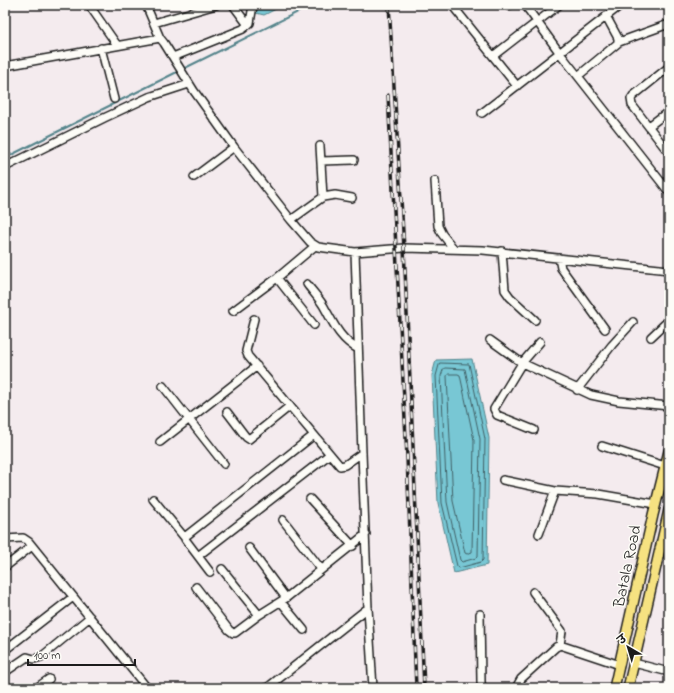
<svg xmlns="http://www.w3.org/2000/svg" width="674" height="693" font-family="'Indie Flower','Playpen Sans Deva',sans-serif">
<rect width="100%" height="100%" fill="#f4ebee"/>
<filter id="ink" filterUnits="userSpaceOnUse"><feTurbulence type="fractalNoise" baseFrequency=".025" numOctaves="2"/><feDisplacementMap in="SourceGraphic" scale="8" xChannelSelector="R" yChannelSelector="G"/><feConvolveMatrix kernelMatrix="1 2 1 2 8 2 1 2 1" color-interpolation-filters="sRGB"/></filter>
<g filter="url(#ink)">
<!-- water -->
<path fill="#78c7d4" stroke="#53838a" d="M260 5H284L264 15 256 13Z
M472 359 489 438 487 565 454 573 438 503 432 375 436 360Z"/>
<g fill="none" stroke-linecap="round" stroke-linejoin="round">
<!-- shore -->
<path stroke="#416066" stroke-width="1" d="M440 363 469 364 485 439 483 560 481 562 459 568 457 566 442 503 436 376 439 365Z
M445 368 465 369 480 439 478 556 476 558 462 562 460 560 447 502 441 376 443 370Z
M449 374H458L460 375 474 440 472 552 467 554 465 553 453 501 447 376Z"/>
<!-- stream -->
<path stroke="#53838a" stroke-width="2" d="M183 69 312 5
M5 158 179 71"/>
<defs>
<path id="minor" d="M89 5 117 45
M146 5 160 38 164 43 194 91 234 147 291 220 310 242 318 247 355 252 404 248 483 250 669 270
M233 5 248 25
M452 5 517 86
M508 5H510
M525 5 559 52 669 192
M154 23 216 5
M619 42 666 25
M101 48 114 99
M493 56 559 5
M173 57 243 29 250 23 253 5
M5 66 160 38
M669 67 633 96 631 99 632 105 669 153
M578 76 618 43V38L606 16
M482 113 621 5
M649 126 669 111
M320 146 323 197
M321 161 354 160
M5 167 104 118 149 97 189 84
M194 177 234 147
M435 181 438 226 442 234 454 249
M291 220 323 197 335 195 352 198
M502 251 505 290 510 297 535 320
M355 252 362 453 368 608 373 688
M559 258 561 268 605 329
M277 278 314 325
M307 284C312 291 318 297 323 305 333 322 339 339 358 349
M233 311 277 278 315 246
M254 319 246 351 248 356 340 466 345 465 362 453
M651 337 669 320
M490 340 522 363 591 395 619 401 669 406
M163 386 224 464
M577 390 612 345 633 322
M227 412 246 437 249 439 290 406
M534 430 497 415 494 409 522 363 540 342
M160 442 257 366
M602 446 665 466
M503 480 555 491 598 494 656 504
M153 499 185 538
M310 499 353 546
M283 520 321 569
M539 534 555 491
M5 539 23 538 29 542 147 688
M249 548 286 598
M198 556 330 454
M5 567 32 546
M222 569 259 615
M210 572 185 539 186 536 314 435
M196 587 229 630 233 633H235L259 615 286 598 366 534
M533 592 562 631 560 645
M281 602 304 630
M480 614 481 682 482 688
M5 650 73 597
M634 663 669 672
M5 672 27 657 34 659 41 657 90 617
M36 688 49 679
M267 688 368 608
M516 688 521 679 556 647 560 645 620 665"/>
<path id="major" d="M614 688 653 515 669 451
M628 688 669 510"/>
</defs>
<!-- minor casing -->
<use href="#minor" stroke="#1c1c1c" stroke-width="10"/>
<!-- major casing -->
<use href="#major" stroke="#1c1c1c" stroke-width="12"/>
<!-- minor -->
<use href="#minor" stroke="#fdfcf7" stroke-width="7"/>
<!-- major -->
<use href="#major" stroke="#f6e281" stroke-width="9"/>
<defs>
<path id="rail" d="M389 5 404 248 424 688
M388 95 407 457 416 688"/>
</defs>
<!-- rail casing -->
<use href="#rail" stroke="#1c1c1c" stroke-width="3.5"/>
<!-- rail -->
<use href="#rail" stroke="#fdfcf7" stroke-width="2" stroke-dasharray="6" stroke-linecap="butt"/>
</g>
</g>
<g text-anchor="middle" stroke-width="3" stroke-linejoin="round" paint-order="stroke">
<!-- street labels -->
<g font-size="16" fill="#1c1c1c" stroke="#fdfcf7">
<text transform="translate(626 566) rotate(-78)" y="6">Batala Road</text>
</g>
</g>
<!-- margin -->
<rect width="674" height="693" fill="none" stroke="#fdfcf7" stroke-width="20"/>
<rect x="10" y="10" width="654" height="673" fill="none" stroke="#1c1c1c" stroke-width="1.5" filter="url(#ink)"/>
<!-- north arrow -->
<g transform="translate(628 647) rotate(322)" stroke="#fdfcf7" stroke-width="3" paint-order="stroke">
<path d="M0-3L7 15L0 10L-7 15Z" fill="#1c1c1c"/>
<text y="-6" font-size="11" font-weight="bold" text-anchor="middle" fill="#1c1c1c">उ</text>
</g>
<!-- scale -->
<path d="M28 659v6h107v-6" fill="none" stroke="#1c1c1c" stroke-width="2"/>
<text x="34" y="659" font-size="12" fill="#1c1c1c" stroke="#fdfcf7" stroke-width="3" paint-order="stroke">100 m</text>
</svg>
